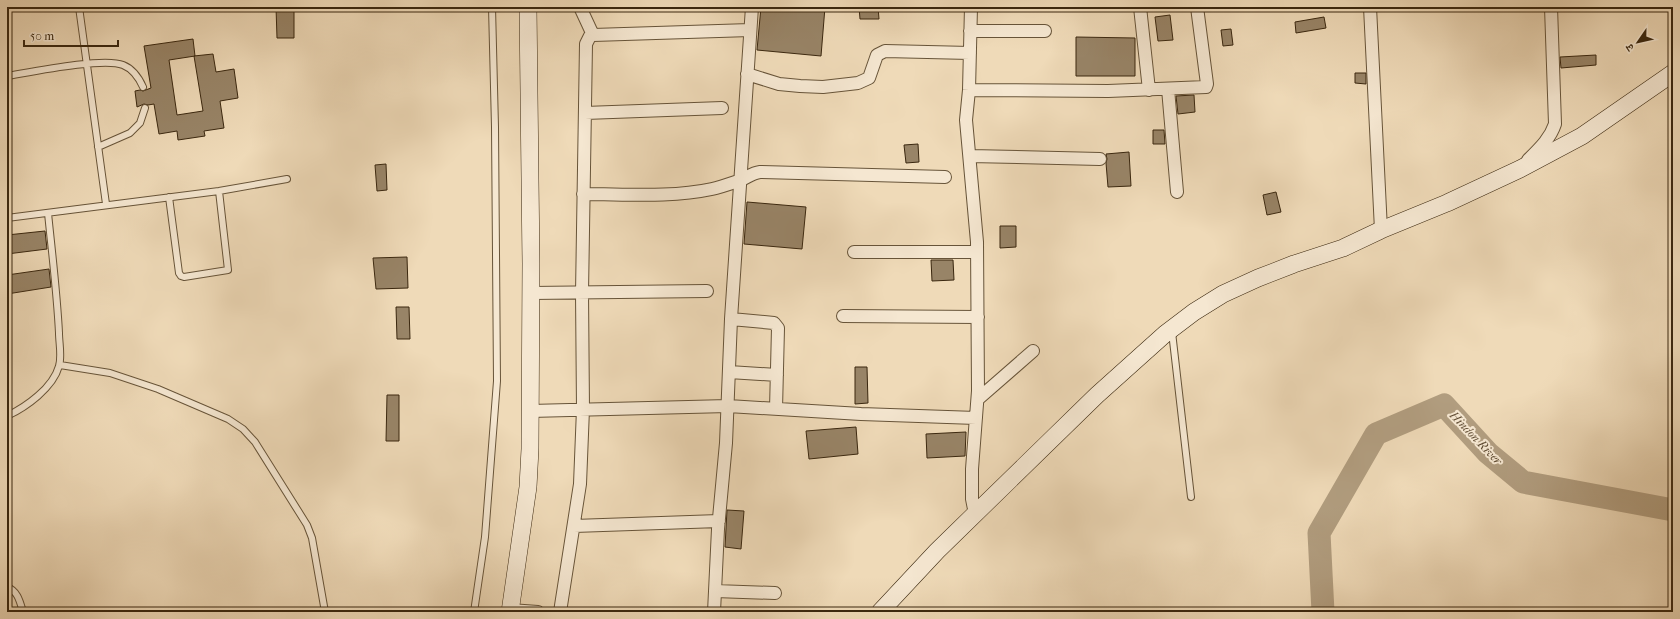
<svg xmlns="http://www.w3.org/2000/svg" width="1680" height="619" font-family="'IM FELL French Canon','Noto Serif Devanagari',serif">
<rect width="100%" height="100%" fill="#efdab8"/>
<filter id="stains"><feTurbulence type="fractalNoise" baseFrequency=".005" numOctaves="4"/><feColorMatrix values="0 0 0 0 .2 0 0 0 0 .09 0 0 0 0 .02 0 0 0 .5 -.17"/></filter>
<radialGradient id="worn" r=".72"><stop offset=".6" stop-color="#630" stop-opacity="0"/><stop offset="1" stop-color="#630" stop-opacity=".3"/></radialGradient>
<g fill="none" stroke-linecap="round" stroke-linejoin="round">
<!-- river -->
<path stroke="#b19d7f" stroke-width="23" d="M1323 612 1319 533 1376 434 1444 405 1488 453 1523 482 1673 510"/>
</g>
<!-- building -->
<path fill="#988467" stroke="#3a270f" d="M276 7H294V38H277Z
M761 7H825L821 56 757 50Z
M859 7H878L879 19H860Z
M1170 15 1173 40 1158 41 1155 17Z
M1324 17 1326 28 1296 33 1295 22Z
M1231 29 1233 45 1223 46 1221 30Z
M1076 37 1135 38V76H1076Z
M193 39 195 56 169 60 177 115 203 111 194 56 213 54 216 72 234 69 238 98 220 101 224 128 204 131 205 136 178 140 177 131 159 134 154 104 148 105 144 104 137 107 135 91 140 90 143 91 151 88 144 46Z
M1596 55V65L1561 68 1560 57Z
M1355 73H1366V84L1355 83Z
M1194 95 1195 112 1178 114 1176 96Z
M1153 130H1164L1165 144H1153Z
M918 144 919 162 906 163 904 145Z
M1129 152 1131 186 1108 187 1106 163 1107 159 1106 154Z
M386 164 387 190 377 191 375 165Z
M1276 192 1281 212 1267 215 1263 195Z
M747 202 806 207 802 249 744 244Z
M1000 226H1016V247L1000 248Z
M45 231 47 249 7 254V235Z
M407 257 408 288 376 289 373 258Z
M931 260H953L954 280 932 281Z
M49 269 51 287 7 294V275Z
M396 307H409L410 339H397Z
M855 367H867L868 403 855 404Z
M387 395H399V441H386Z
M856 427 858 454 809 459 806 431Z
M966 432 965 456 927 458 926 434Z
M727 510 744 511 741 549 725 547Z"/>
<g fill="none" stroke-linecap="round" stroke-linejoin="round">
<defs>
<path id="lane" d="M79 7 106 204
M7 76C31 72 104 57 123 65 133 69 139 78 143 87
M98 147 130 133 140 123 145 108
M169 197 179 273 181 276 184 277 228 270 219 191
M7 218 219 191 287 179
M1172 332 1191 497
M60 365 110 373 158 389 228 419 243 429 255 442 307 525 312 538 325 612
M7 416C26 407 53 388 59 366 62 356 59 343 59 333 57 293 52 253 48 213
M7 587C18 591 20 602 23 612
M474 612 485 537 497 381 495 127 492 7"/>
<path id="street" d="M580 7 593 35
M971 7 969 90 966 120 977 242 978 391 972 469V499L975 514
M1140 7 1149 90
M1370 7 1381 230
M970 31H1045
M747 74 779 84 800 86 823 87 858 83 869 78 877 55 885 51 970 53
M1168 89 1177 192
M969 90 1108 91 1206 87 1207 84 1197 7
M585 113 722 108
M970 156 1100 159
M1528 160C1539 149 1550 139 1555 124L1551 7
M583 194C626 194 670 198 712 189 721 187 732 183 741 180 748 177 752 173 760 172L945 177
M854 252H977
M531 293 707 291
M843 316 978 317
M731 319 774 323 778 328 776 409
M729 372 777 375
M978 399 1033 351
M530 411 728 406 861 414 976 418
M574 526 719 521
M715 591 775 593
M510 610 538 612
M560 612 580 484 583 409 582 293 586 44 590 36 593 35 750 30
M714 612 718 529 726 443 731 319 752 7"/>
<path id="secondary" d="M510 612 528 487 530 449 531 263 528 7
M880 612 937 551 1097 395 1165 334 1194 312 1223 294 1258 278 1294 264 1343 248 1381 230 1447 203 1520 169 1582 136 1673 73"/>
</defs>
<!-- lane casing -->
<use href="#lane" stroke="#675439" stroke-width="8"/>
<!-- street casing -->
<use href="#street" stroke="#675439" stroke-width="14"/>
<!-- secondary casing -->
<use href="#secondary" stroke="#3a270f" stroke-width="18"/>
<!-- lane -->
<use href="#lane" stroke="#f5e7d1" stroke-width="6"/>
<!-- street -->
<use href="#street" stroke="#f5e7d1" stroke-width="12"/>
<!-- secondary -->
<use href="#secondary" stroke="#f5e7d1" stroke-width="17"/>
</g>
<g text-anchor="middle" stroke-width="4" stroke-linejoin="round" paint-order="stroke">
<!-- water labels -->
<g font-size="12" font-style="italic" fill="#5e4a31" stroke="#f5e7d1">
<text transform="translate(1476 438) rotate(46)" y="4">Hindon River</text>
</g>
</g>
<!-- margin -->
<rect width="1680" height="619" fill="none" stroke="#efdab8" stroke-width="24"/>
<rect x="8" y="8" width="1664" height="603" fill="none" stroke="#3a270f" stroke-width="2"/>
<rect x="12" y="12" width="1656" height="595" fill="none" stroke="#3a270f"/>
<!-- north arrow -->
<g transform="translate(1638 42) rotate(236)" stroke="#f5e7d1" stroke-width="3" paint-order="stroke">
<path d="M0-3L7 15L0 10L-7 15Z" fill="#3a270f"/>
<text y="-6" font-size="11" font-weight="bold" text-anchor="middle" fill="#3a270f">उ</text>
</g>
<!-- scale -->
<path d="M24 40v6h94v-6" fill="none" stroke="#3a270f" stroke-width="2"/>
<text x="30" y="40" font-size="12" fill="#3a270f" stroke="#f5e7d1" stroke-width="3" paint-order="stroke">50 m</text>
<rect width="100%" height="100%" filter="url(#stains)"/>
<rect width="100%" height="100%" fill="url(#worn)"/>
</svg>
